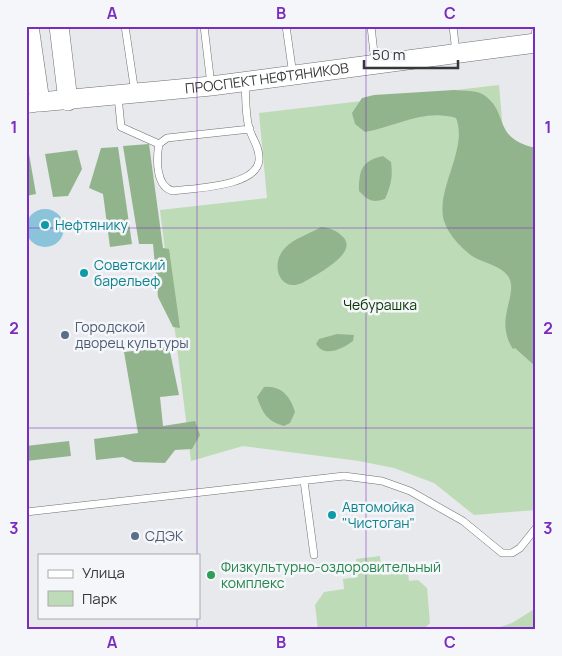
<svg xmlns="http://www.w3.org/2000/svg" width="562" height="656" font-family="Manrope,sans-serif">
<rect width="100%" height="100%" fill="#e7e9ec"/>
<!-- green -->
<path fill="#bedbb8" d="M499 85 505 154 536 146V510L474 515 434 483 394 468 359 461 243 446 191 461 160 210 267 198 259 113Z
M380 556 382 575 408 573 409 581 418 580 427 588 430 623 423 630H318L315 605 324 592 344 589 343 579 358 577 356 559Z
M536 608V630H491L512 623Z"/>
<!-- forest -->
<path fill="#92b48c" d="M454 90C463 91 477 90 484 95 510 113 491 138 536 148V367L515 348 513 349C493 319 520 294 508 276 500 265 483 263 472 256 460 247 446 232 443 217 438 185 468 148 456 118 425 108 394 127 365 132L355 124 352 113 362 98 374 95Z
M149 144 163 248 169 249 180 328 173 327 158 297 153 244H139L123 146Z
M118 147 132 244 110 247 103 194 89 188 101 148Z
M77 150 82 169 68 196 53 197 45 154Z
M26 154H29L36 194 26 196Z
M383 156 391 162C393 176 391 186 385 199 372 203 369 201 359 191 359 171 361 161 383 156Z
M321 227C330 228 336 230 342 236 361 252 316 275 304 282 280 295 269 264 285 248 294 238 310 234 321 227Z
M337 334 354 335 353 341C342 349 325 358 316 344L319 339Z
M169 347 179 395 160 397 163 426 195 421 200 435 192 449 175 450 165 463 134 462 123 457 96 460 94 439 138 433 124 352Z
M264 387C281 385 291 397 295 412L290 423 284 426C267 421 263 414 257 397Z
M69 441 71 456 26 461V446Z"/>
<!-- water -->
<path fill="#8ac3da" d="M26 228a19 19 0 1 1 38 0a19 19 0 1 1-38 0Z"/>
<g fill="none" stroke-linecap="round" stroke-linejoin="round">
<defs>
<path id="service" d="M125 26 135 93
M204 26 211 85
M286 26 293 75
M371 26 375 63
M453 26 456 53
M534 42 536 29
M245 82C246 96 245 113 249 128 252 139 260 147 259 160 257 187 193 188 173 191 156 187 156 160 159 144L167 138 250 129
M118 96 121 127 159 144
M304 481 314 555
M26 512 344 476 382 481 410 491 463 521 502 553H512L520 548 536 528"/>
<path id="tertiary" d="M26 104 40 102"/>
<g id="secondary">
<path id="s1" d="M29 26 40 102 211 86 536 43"/>
<path d="M59 26 68 101"/>
</g>
</defs>
<!-- service casing -->
<use href="#service" stroke="#6e6f72" stroke-width="8"/>
<!-- tertiary casing -->
<use href="#tertiary" stroke="#6e6f72" stroke-width="19"/>
<!-- secondary casing -->
<use href="#secondary" stroke="#6e6f72" stroke-width="20"/>
<!-- service -->
<use href="#service" stroke="#fff" stroke-width="7"/>
<!-- tertiary -->
<use href="#tertiary" stroke="#fff" stroke-width="18"/>
<!-- secondary -->
<use href="#secondary" stroke="#fff" stroke-width="19"/>
</g>
<!-- grid -->
<path fill="none" stroke="#7b2cbf" stroke-width="1" stroke-opacity="0.55" d="M197 26V555M366 26V630M26 228H536M26 428H536M197 617V630"/>
<!-- markers -->
<g fill="#0f9aa8" stroke="#f5f6f9" stroke-width="2">
<circle cx="45" cy="225" r="5"/>
<circle cx="84" cy="273" r="5"/>
<circle cx="332" cy="515" r="5"/>
</g>
<g fill="#5c6f8a" stroke="#f5f6f9" stroke-width="2">
<circle cx="65" cy="335" r="5"/>
<circle cx="135" cy="536" r="5"/>
</g>
<circle fill="#2e9e5b" stroke="#f5f6f9" stroke-width="2" cx="211" cy="575" r="5"/>
<g text-anchor="middle" stroke-width="5" stroke-linejoin="round" paint-order="stroke">
<!-- street labels -->
<g font-size="14" fill="#363738" stroke="#f5f6f9">
<text dy="5" stroke="none"><textPath href="#s1" startOffset="305">ПРОСПЕКТ НЕФТЯНИКОВ</textPath></text>
</g>
<!-- culture labels -->
<g font-size="14" fill="#0d838f" stroke="#f5f6f9" text-anchor="start">
<text x="55" y="230">Нефтянику</text>
<text x="94" y="270">Советский<tspan x="94" dy="16">барельеф</tspan></text>
<text x="342" y="512">Автомойка<tspan x="342" dy="16">"Чистоган"</tspan></text>
</g>
<!-- park labels -->
<g font-size="14" fill="#063600" stroke="#f5f6f9">
<text x="380" y="310">Чебурашка</text>
</g>
<!-- service labels -->
<g font-size="14" fill="#4e5e75" stroke="#f5f6f9" text-anchor="start">
<text x="75" y="332">Городской<tspan x="75" dy="16">дворец культуры</tspan></text>
<text x="145" y="541">СДЭК</text>
</g>
<!-- leisure labels -->
<g font-size="14" fill="#27864d" stroke="#f5f6f9" text-anchor="start">
<text x="221" y="572">Физкультурно-оздоровительный<tspan x="221" dy="16">комплекс</tspan></text>
</g>
</g>
<!-- border -->
<rect width="562" height="656" fill="none" stroke="#f5f6f9" stroke-width="55"/>
<!-- legend -->
<rect x="38" y="554" width="162" height="65" fill="#f5f6f9" stroke="#a9aaac"/>
<rect x="48" y="570" width="25" height="8" fill="#ffffff" stroke="#a9aaac"/>
<text x="82" y="578" font-size="15" fill="#363738">Улица</text>
<rect x="48" y="591" width="25" height="15" fill="#bedbb8" stroke="#a9aaac"/>
<text x="82" y="604" font-size="15" fill="#363738">Парк</text>
<!-- scale -->
<path d="M364 60v8h94v-8" fill="none" stroke="#363738" stroke-width="2.5"/>
<text x="372" y="60" font-size="15" fill="#363738" stroke="#f5f6f9" stroke-width="4" paint-order="stroke">50 m</text>
<rect x="28" y="28" width="506" height="600" fill="none" stroke="#7b2cbf" stroke-width="2"/>
<g font-size="16" text-anchor="middle" font-weight="bold" fill="#7b2cbf">
<text x="112" y="19">A</text>
<text x="281" y="19">B</text>
<text x="450" y="19">C</text>
<text x="14" y="133">1</text>
<text x="548" y="133">1</text>
<text x="14" y="334">2</text>
<text x="548" y="334">2</text>
<text x="14" y="534">3</text>
<text x="548" y="534">3</text>
<text x="112" y="648">A</text>
<text x="281" y="648">B</text>
<text x="450" y="648">C</text>
</g>
</svg>
